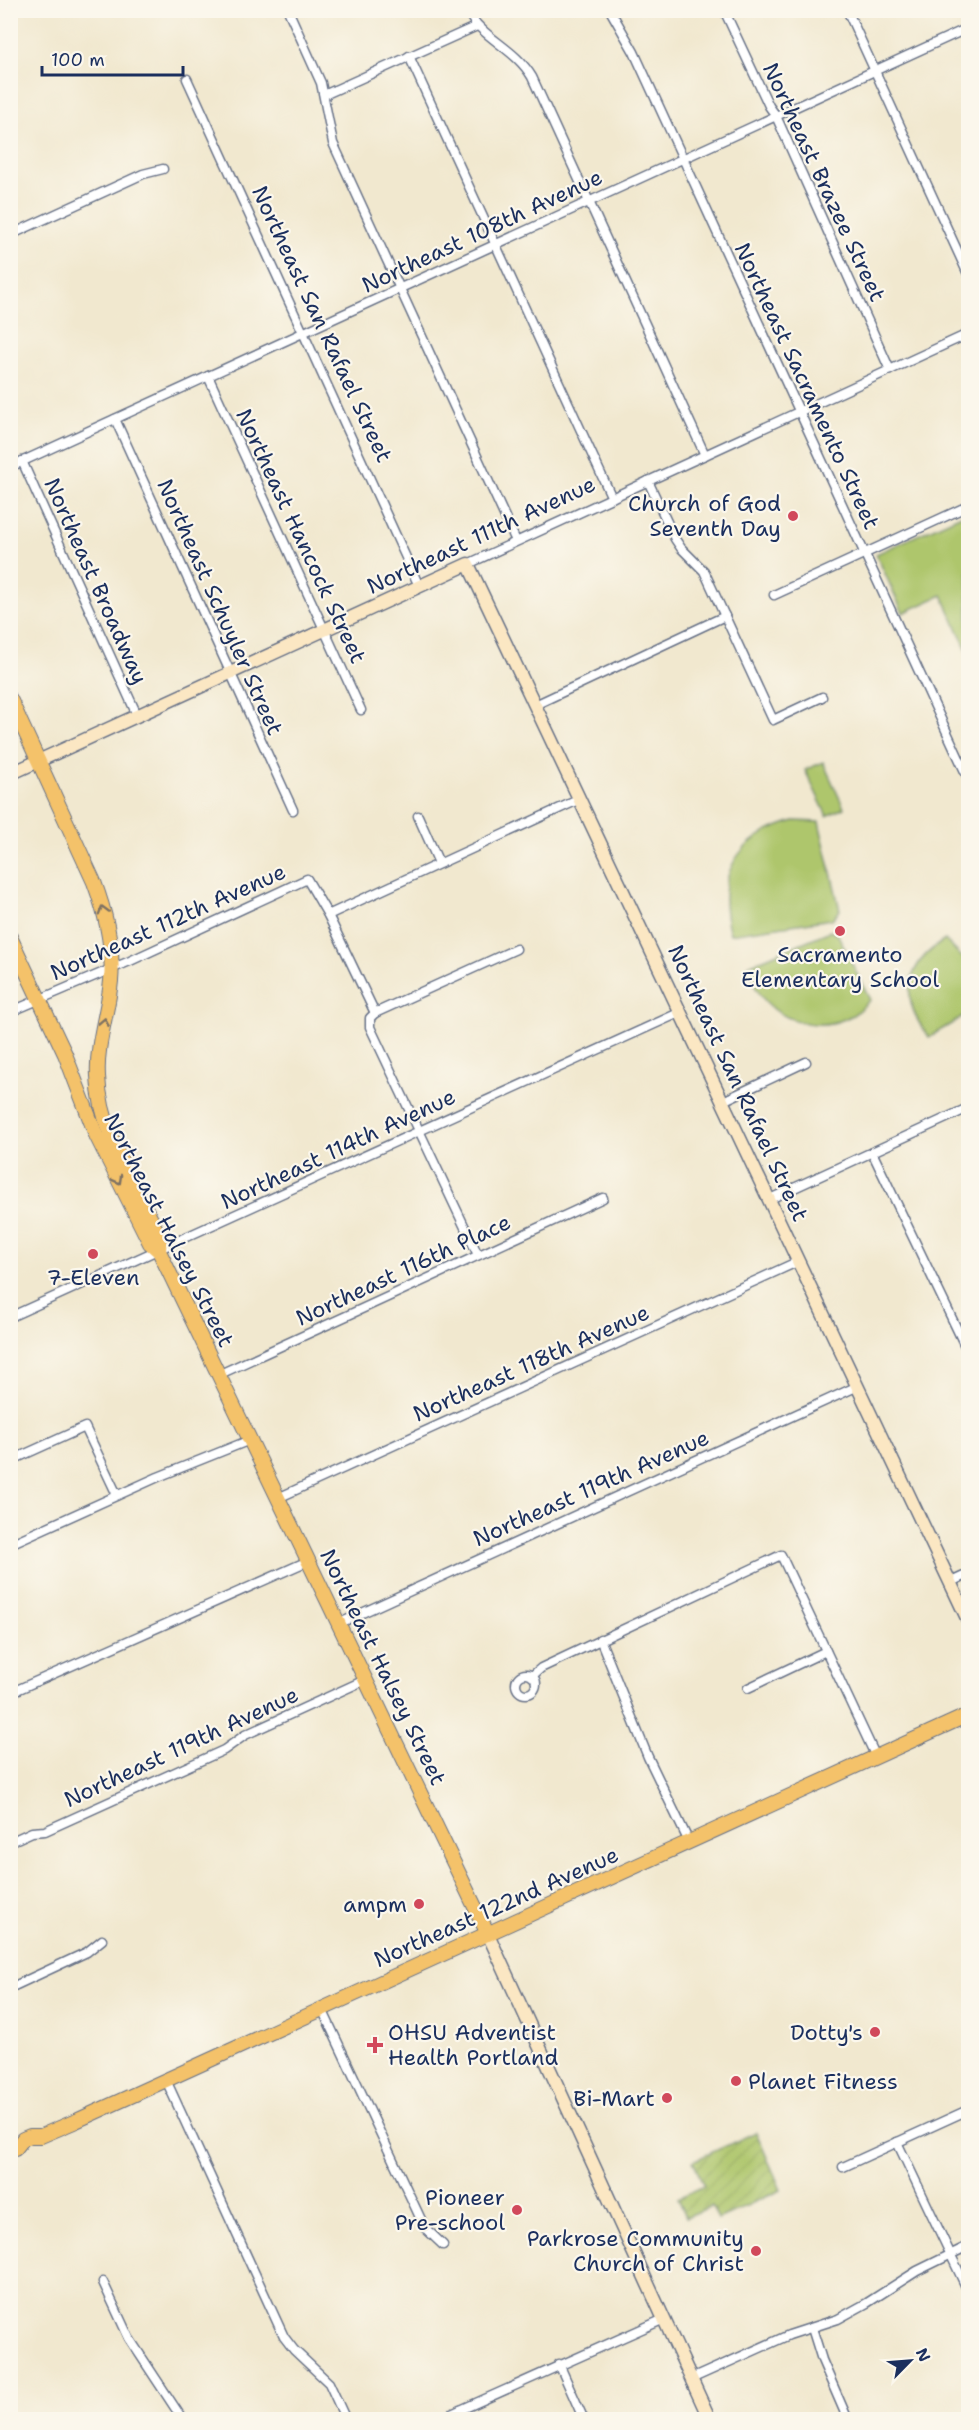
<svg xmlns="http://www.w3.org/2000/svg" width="979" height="2430" viewBox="0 0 979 2430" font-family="'Shantell Sans',sans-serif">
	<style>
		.park { fill: #aec66c; stroke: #647a65; stroke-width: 1.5 }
		.garden { fill: url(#garden-furrows); stroke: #647a65; stroke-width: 1.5 }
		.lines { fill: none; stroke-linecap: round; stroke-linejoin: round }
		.street-casing { stroke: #667086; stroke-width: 11 }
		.secondary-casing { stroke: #667086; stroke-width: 15 }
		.primary-casing { stroke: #667086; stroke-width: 16 }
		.street { stroke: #fff; stroke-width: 8 }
		.secondary { stroke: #fbe7c3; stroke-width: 12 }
		.primary { stroke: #f4c26a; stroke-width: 14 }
		.oneway { stroke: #7d7163 }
		.poi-dot { fill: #d1495b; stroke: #fbf7ec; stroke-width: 2 }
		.labels { text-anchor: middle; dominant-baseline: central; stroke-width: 4.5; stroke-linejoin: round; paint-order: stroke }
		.street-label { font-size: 22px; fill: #1b2f5e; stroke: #fbf7ec }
		.poi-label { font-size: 22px; fill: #1b2f5e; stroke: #fbf7ec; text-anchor: end }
	</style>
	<defs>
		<pattern id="garden-furrows" width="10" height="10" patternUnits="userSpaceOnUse" patternTransform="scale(1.5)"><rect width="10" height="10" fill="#aec66c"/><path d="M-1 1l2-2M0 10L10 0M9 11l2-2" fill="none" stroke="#95aa60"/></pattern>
	</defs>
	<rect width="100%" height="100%" fill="#fbf7ec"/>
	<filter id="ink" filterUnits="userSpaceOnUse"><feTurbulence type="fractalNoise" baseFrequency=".0167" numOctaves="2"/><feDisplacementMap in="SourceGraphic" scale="12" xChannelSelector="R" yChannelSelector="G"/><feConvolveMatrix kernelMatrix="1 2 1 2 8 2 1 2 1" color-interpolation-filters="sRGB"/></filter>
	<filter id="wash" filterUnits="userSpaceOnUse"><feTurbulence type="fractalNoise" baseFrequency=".008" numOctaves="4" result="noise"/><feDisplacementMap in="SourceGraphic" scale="24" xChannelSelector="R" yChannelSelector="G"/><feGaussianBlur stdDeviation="1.35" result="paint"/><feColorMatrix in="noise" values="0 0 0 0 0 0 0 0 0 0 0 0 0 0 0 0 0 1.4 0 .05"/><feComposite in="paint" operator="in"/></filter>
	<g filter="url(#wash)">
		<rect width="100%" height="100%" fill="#f1e8cf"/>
		<!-- park -->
		<g class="park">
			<path d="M 968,512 L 968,652 L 942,595 L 903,613 L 876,554 Z"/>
			<path d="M 823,762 L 844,808 L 827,816 L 805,770 Z"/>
			<path d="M 794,821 L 819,822 L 840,910 L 832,919 L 730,934 C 714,875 735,838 794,821 Z"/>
			<path d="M 830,931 L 838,935 L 870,1000 C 865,1004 859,1011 853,1015 C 819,1034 775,1022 756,988 C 753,981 752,972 749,965 Z"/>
			<path d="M 945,940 L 968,963 L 968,1014 L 929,1037 C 899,1000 904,965 945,940 Z"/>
		</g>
		<!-- garden -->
		<path class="garden" d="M 756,2132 L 781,2190 L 718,2219 L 712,2206 L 686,2217 L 678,2198 L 704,2186 L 693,2161 Z"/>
	</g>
	<g filter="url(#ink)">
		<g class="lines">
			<defs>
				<g id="street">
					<path d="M 288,10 L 321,83 L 333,143 L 516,541"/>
					<path d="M 466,10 C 483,39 515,48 532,77 L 705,455"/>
					<path d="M 610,10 L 634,52 L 968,778"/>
					<path d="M 724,10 L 769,106 L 776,116 L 890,370"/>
					<path d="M 847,10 L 968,274"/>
					<path d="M 409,56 L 612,498"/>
					<path d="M 187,79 L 419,586"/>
					<path d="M 324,95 L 477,26"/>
					<path d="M 10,235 L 143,174 L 163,169"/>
					<path d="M 208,376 L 361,710"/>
					<path d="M 115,419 L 293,810"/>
					<path d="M 22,461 L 137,715"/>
					<path d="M 10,467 L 968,28"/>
					<path d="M 648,481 L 675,539 L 681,548 L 704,571 L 773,720 L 822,697"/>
					<path d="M 468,564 L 968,334"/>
					<path d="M 774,595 L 968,506"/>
					<path d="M 535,705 L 725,616"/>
					<path d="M 418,816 L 439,863"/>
					<path d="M 328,915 L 580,799"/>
					<path d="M 10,1012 L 130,961 L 307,879 L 328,915 L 375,1013"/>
					<path d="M 375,1013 L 370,1018 L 370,1027 L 478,1255"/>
					<path d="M 375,1013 L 516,949"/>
					<path d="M 723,1101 L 806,1062"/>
					<path d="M 872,1152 L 968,1352"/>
					<path d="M 770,1199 L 968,1108"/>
					<path d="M 10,1317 L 681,1012"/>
					<path d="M 218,1375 L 603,1198"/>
					<path d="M 10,1461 L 85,1427 L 117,1495"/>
					<path d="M 278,1498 L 799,1261"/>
					<path d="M 10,1544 L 158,1477 L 250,1440"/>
					<path d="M 951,1582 L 968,1574"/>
					<path d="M 338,1624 L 858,1386"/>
					<path d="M 600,1639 L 648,1757 L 689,1842"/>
					<circle cx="526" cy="1684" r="10"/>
					<path d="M 532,1676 L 541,1668 L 781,1555 L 876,1757"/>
					<path d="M 748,1688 L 826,1651"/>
					<path d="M 10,1693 L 308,1561"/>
					<path d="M 10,1842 L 32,1832 L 45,1831 L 224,1750 L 245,1735 L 365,1680"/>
					<path d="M 10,1988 L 87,1952 L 102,1940"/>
					<path d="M 322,2009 L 425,2228 L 443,2245"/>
					<path d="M 166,2080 L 284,2337 L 294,2350 L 329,2383 L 346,2420"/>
					<path d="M 897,2142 L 968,2291"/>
					<path d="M 843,2167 L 968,2110"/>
					<path d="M 103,2282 L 129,2338 L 183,2420"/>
					<path d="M 812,2328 L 822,2360 L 848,2420"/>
					<path d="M 559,2364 L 584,2420"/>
					<path d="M 691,2379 L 789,2335 L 838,2319 L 867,2303 L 917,2271 L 968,2246"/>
					<path d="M 460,2410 L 465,2420"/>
					<path d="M 438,2420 L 664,2319"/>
				</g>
				<g id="secondary">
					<path d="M 10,774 L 468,564 L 968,1620"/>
					<path d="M 488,1934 L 710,2420"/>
				</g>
				<g id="primary">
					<path d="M 10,699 L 94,882 C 106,914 114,947 111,981 C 108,1013 96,1044 98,1076 C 100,1134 136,1186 160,1238 L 159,1251"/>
					<path d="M 10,937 L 65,1054 L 96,1135 L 150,1243 L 159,1251 L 488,1934"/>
					<path d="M 15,2149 L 23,2139 L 30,2136 L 41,2136 L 76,2121 L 968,1715"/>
				</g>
			</defs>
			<!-- street casing -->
			<use href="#street" class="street-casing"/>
			<!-- secondary casing -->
			<use href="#secondary" class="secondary-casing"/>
			<!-- primary casing -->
			<use href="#primary" class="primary-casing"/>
			<!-- street -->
			<use href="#street" class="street"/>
			<!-- secondary -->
			<use href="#secondary" class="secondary"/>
			<!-- primary -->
			<use href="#primary" class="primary"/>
		</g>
		<!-- one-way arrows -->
		<defs><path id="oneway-chevron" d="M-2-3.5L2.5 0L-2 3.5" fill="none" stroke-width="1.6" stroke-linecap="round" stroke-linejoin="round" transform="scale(1.5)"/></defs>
		<g class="oneway">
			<use href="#oneway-chevron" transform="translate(103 910) rotate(-106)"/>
			<use href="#oneway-chevron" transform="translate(104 1022) rotate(-79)"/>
			<use href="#oneway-chevron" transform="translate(118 1180) rotate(61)"/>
		</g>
	</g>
	<!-- markers -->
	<g class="poi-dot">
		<circle cx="793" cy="516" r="6"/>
		<circle cx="840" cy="931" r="6"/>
		<circle cx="93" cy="1254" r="6"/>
		<circle cx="419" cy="1904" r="6"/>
		<circle cx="875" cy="2032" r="6"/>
		<path d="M372 2036h6v6h6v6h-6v6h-6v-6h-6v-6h6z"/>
		<circle cx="736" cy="2081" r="6"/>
		<circle cx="667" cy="2098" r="6"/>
		<circle cx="517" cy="2210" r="6"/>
		<circle cx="756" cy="2251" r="6"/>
	</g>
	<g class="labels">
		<!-- street labels -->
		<g class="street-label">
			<text transform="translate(824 182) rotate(65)">Northeast Brazee Street</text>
			<text transform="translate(482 231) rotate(-25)">Northeast 108th Avenue</text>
			<text transform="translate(322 324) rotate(65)">Northeast San Rafael Street</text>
			<text transform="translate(807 386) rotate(65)">Northeast Sacramento Street</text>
			<text transform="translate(481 535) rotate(-25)">Northeast 111th Avenue</text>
			<text transform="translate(301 536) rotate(65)">Northeast Hancock Street</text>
			<text transform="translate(96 581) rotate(66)">Northeast Broadway</text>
			<text transform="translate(220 607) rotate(66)">Northeast Schuyler Street</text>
			<text transform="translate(168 922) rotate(-24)">Northeast 112th Avenue</text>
			<text transform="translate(738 1083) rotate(65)">Northeast San Rafael Street</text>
			<text transform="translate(338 1149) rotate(-25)">Northeast 114th Avenue</text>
			<text transform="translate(169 1230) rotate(63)">Northeast Halsey Street</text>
			<text transform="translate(403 1270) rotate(-25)">Northeast 116th Place</text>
			<text transform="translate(531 1363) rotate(-24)">Northeast 118th Avenue</text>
			<text transform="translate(591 1488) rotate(-24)">Northeast 119th Avenue</text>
			<text transform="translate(383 1667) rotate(64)">Northeast Halsey Street</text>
			<text transform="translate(181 1747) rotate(-25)">Northeast 119th Avenue</text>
			<text transform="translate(496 1907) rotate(-24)">Northeast 122nd Avenue</text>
		</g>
		<!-- poi labels -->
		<g class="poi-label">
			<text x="781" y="503">Church of God<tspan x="781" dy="25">Seventh Day</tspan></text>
			<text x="840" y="954" text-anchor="middle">Sacramento<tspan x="840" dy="25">Elementary School</tspan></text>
			<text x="93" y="1277" text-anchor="middle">7-Eleven</text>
			<text x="407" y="1904">ampm</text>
			<text x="388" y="2032" text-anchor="start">OHSU Adventist<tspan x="388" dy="25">Health Portland</tspan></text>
			<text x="863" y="2032">Dotty's</text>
			<text x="748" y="2081" text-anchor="start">Planet Fitness</text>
			<text x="655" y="2098">Bi-Mart</text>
			<text x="505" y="2197">Pioneer<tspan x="505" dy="25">Pre-school</tspan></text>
			<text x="744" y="2238">Parkrose Community<tspan x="744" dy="25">Church of Christ</tspan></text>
		</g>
	</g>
	<!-- margin -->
	<rect width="979" height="2430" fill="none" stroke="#fbf7ec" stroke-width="36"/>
	<!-- north arrow -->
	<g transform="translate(910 2361) rotate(65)" stroke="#fbf7ec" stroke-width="4.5" paint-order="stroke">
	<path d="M0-4.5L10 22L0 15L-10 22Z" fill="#1b2f5e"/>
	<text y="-9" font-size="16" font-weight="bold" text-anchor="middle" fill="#1b2f5e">N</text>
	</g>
	<!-- scale -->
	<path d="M42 66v9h141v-9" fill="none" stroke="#1b2f5e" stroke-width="3"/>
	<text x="51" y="66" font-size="18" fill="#1b2f5e" stroke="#fbf7ec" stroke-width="4.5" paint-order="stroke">100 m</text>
</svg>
